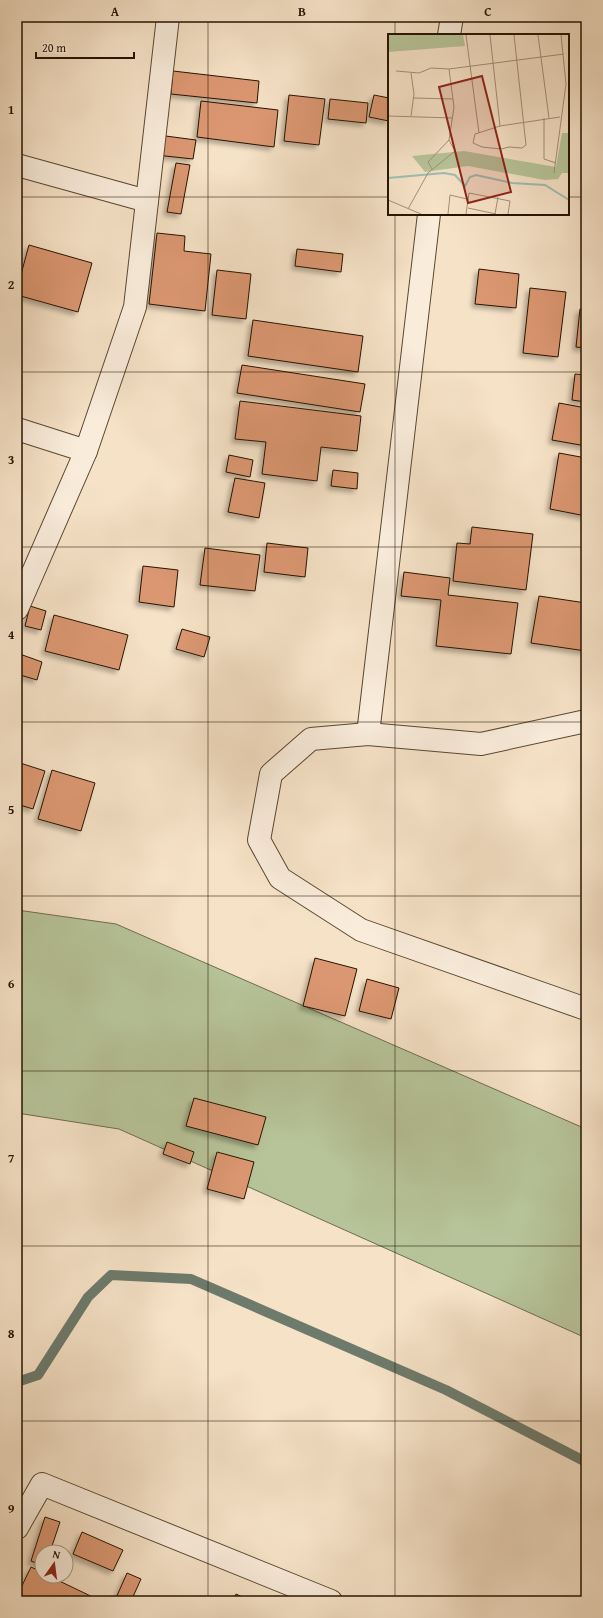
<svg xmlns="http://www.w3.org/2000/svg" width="603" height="1618" viewBox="0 0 603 1618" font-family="'Gentium Book Plus',serif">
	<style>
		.green { fill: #b7c499; stroke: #6e6c4c }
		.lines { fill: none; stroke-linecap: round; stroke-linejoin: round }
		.stream { stroke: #6d7a6c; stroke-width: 10 }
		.building { fill: #db9772; stroke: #261400; filter: url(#shadow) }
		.minor-casing { stroke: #5a4832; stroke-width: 24 }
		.minor { stroke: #f9ecdb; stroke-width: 22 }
		.grid { fill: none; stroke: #261400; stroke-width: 1; stroke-opacity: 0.55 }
		.inset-river { fill: none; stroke: #9dbeb4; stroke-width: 2 }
		.inset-road { fill: none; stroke: #a39077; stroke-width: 1 }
		.view { fill: #8f2418; fill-opacity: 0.15; stroke: #8f2418; stroke-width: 2 }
		.inset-edge { fill: none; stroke: #261400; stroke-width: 2 }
		.neatline { fill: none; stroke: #261400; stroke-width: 1.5 }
		.grid-label { font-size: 13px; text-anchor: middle; font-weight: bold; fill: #261400 }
	</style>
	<defs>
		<filter id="shadow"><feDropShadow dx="-3.5" dy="3.5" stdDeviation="2" flood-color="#0004"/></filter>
	</defs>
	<rect width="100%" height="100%" fill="#f6e2c7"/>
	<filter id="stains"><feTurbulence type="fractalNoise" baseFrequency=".005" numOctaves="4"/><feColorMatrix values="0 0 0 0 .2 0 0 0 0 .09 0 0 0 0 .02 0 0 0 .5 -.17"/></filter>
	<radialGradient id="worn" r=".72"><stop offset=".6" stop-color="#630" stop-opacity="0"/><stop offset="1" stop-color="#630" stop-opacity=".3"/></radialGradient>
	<!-- green -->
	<path class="green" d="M 17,910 L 116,924 L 586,1129 L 586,1338 L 119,1129 L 17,1113 Z"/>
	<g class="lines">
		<!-- stream -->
		<path class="stream" d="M 17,1382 L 38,1375 L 88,1297 L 111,1275 L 191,1279 L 446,1390 L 586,1462"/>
	</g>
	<!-- building -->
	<g class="building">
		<path d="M 173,71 L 259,81 L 257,103 L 171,94 Z"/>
		<path d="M 289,95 L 325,99 L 319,145 L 284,141 Z"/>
		<path d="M 374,95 L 389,98 L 389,121 L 369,117 Z"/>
		<path d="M 330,99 L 368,103 L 366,123 L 328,119 Z"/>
		<path d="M 201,101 L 278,110 L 274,147 L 197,137 Z"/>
		<path d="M 158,135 L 196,140 L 193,159 L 156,155 Z"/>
		<path d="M 176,163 L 190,165 L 181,214 L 167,212 Z"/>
		<path d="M 157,233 L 185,236 L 184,251 L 211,254 L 205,311 L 149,304 Z"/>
		<path d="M 29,245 L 92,263 L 78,312 L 17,295 L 17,289 Z"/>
		<path d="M 297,249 L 343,254 L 341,272 L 295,266 Z"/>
		<path d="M 479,269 L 519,274 L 516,308 L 475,304 Z"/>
		<path d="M 217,270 L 251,274 L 246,319 L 212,315 Z"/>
		<path d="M 530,288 L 566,292 L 558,357 L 523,353 Z"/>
		<path d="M 580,309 L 586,310 L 586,348 L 576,347 Z"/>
		<path d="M 253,320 L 363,336 L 358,372 L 248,356 Z"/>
		<path d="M 242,365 L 365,384 L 360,412 L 237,393 Z"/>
		<path d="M 575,374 L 586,375 L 586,402 L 572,400 Z"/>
		<path d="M 240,401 L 361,416 L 357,451 L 321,447 L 317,481 L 262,474 L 266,442 L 235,439 Z"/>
		<path d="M 559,403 L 586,408 L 586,446 L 552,440 Z"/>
		<path d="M 559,453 L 586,458 L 586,516 L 550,509 Z"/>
		<path d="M 229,455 L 253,460 L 250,477 L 226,472 Z"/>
		<path d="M 333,470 L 358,473 L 357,489 L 331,486 Z"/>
		<path d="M 235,478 L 265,483 L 259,518 L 228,512 Z"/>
		<path d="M 472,527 L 533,534 L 526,590 L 453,581 L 457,543 L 470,544 Z"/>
		<path d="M 267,543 L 308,548 L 305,577 L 264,572 Z"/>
		<path d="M 205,548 L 260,555 L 255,591 L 200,585 Z"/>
		<path d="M 143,566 L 178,570 L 174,607 L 139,602 Z"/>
		<path d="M 404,572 L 450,578 L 448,595 L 518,603 L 511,654 L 436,646 L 441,600 L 401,596 Z"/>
		<path d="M 539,596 L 586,603 L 586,651 L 531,643 Z"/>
		<path d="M 30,606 L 46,611 L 41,630 L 25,626 Z"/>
		<path d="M 54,615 L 128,635 L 119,670 L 45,651 Z"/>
		<path d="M 182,629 L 210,637 L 204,657 L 176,649 Z"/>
		<path d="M 17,653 L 42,662 L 37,680 L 17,674 Z"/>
		<path d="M 17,762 L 45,771 L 33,809 L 17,804 Z"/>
		<path d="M 52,770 L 95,783 L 81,831 L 38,819 Z"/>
		<path d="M 315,958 L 357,969 L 345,1016 L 303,1006 Z"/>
		<path d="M 367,979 L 399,988 L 391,1019 L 359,1011 Z"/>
		<path d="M 194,1098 L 266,1117 L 258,1145 L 186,1126 Z"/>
		<path d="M 167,1142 L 194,1152 L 190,1164 L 163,1154 Z"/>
		<path d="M 217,1152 L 254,1162 L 244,1199 L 207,1189 Z"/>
		<path d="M 45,1517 L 60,1522 L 50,1552 L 42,1552 L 42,1565 L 31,1561 Z"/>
		<path d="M 82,1532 L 123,1550 L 113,1571 L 73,1554 Z"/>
		<path d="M 31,1567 L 42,1572 L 42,1576 L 49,1576 L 101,1601 L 32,1601 L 18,1594 Z"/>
		<path d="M 127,1573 L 141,1579 L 131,1601 L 124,1601 L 116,1598 Z"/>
		<path d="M 236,1594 L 251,1601 L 233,1601 Z"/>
	</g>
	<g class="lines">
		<defs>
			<g id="minor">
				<path d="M 449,35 L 452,17"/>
				<path d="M 17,165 L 147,201"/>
				<path d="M 17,429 L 86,451"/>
				<path d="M 17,609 L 86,451 L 135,307 L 168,17"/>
				<path d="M 586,721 L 481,744 L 368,734 L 311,739 L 271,774 L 259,840 L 280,878 L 361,930 L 586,1009"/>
				<path d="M 368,734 L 429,214"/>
				<path d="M 17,1528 L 42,1484 L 331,1601"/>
			</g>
		</defs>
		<!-- minor casing -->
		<use href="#minor" class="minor-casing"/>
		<!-- minor -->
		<use href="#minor" class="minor"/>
	</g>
	<!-- grid -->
	<path class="grid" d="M 208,17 L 208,1601M 395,17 L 395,35M 17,197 L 389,197M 568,197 L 586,197M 395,214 L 395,1601M 17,372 L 586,372M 17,547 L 586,547M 17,722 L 586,722M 17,896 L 586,896M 17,1071 L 586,1071M 17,1246 L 586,1246M 17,1421 L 586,1421"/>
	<!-- overview -->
	<g transform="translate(388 34)">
		<rect width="181" height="181" fill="#f6e2c7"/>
		<path d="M 0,1 L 75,1 L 77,12 L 0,18 ZM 174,99 L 181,99 L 181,139 L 174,139 L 170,145 L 157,146 L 80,132 L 37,138 L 24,122 L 76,117 L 168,133 Z" fill="#b7c499"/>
		<path class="inset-river" d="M 0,144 L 56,139 L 67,141 L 77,152 L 82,143 L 88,141 L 124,149 L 157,151 L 181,166"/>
		<path class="inset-road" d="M 78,1 L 91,99M 102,1 L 112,92 L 87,100 L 85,109 L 94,113 L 113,115 L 121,113 L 134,114 L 138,111 L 126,1M 150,1 L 161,84M 8,37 L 31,39 L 43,34 L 61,35 L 176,20M 25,64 L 65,65M 0,82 L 65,84M 23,82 L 26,60 L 23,39M 156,84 L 156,125 L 168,129M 112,92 L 172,83M 44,135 L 40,128 L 61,106M 166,139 L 178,50 L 173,1M 0,166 L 33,180M 80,174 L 108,180M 20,175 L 40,139 L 67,117 L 61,106 L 66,73 L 61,35M 60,180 L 62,161 L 79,165M 78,180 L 81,159 L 122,167 L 120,180M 107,180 L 110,163"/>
		<path class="view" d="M 94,42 L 123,158 L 80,169 L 51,53 Z"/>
		<rect width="181" height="181" class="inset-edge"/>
	</g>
	<!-- margin -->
	<rect width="603" height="1618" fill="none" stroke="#f6e2c7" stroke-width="44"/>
	<!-- north arrow -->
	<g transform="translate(54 1564) rotate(14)"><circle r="19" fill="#f9ecdb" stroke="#a59683"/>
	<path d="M0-3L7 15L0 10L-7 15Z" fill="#8f2418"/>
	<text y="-6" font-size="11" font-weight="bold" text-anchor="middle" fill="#261400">N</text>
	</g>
	<!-- scale -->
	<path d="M36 52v6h98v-6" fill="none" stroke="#261400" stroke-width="2"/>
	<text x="42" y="52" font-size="12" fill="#261400" stroke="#f9ecdb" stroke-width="3" paint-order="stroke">20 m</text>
	<rect x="22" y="22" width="559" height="1574" class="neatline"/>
	<g class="grid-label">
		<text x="115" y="16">A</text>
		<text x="302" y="16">B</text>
		<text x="488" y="16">C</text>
		<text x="11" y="114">1</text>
		<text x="11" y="289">2</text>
		<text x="11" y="464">3</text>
		<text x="11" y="639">4</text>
		<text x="11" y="814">5</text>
		<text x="11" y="988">6</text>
		<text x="11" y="1163">7</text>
		<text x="11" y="1338">8</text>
		<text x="11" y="1513">9</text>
	</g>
	<rect width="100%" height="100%" filter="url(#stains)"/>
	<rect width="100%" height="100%" fill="url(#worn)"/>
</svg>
